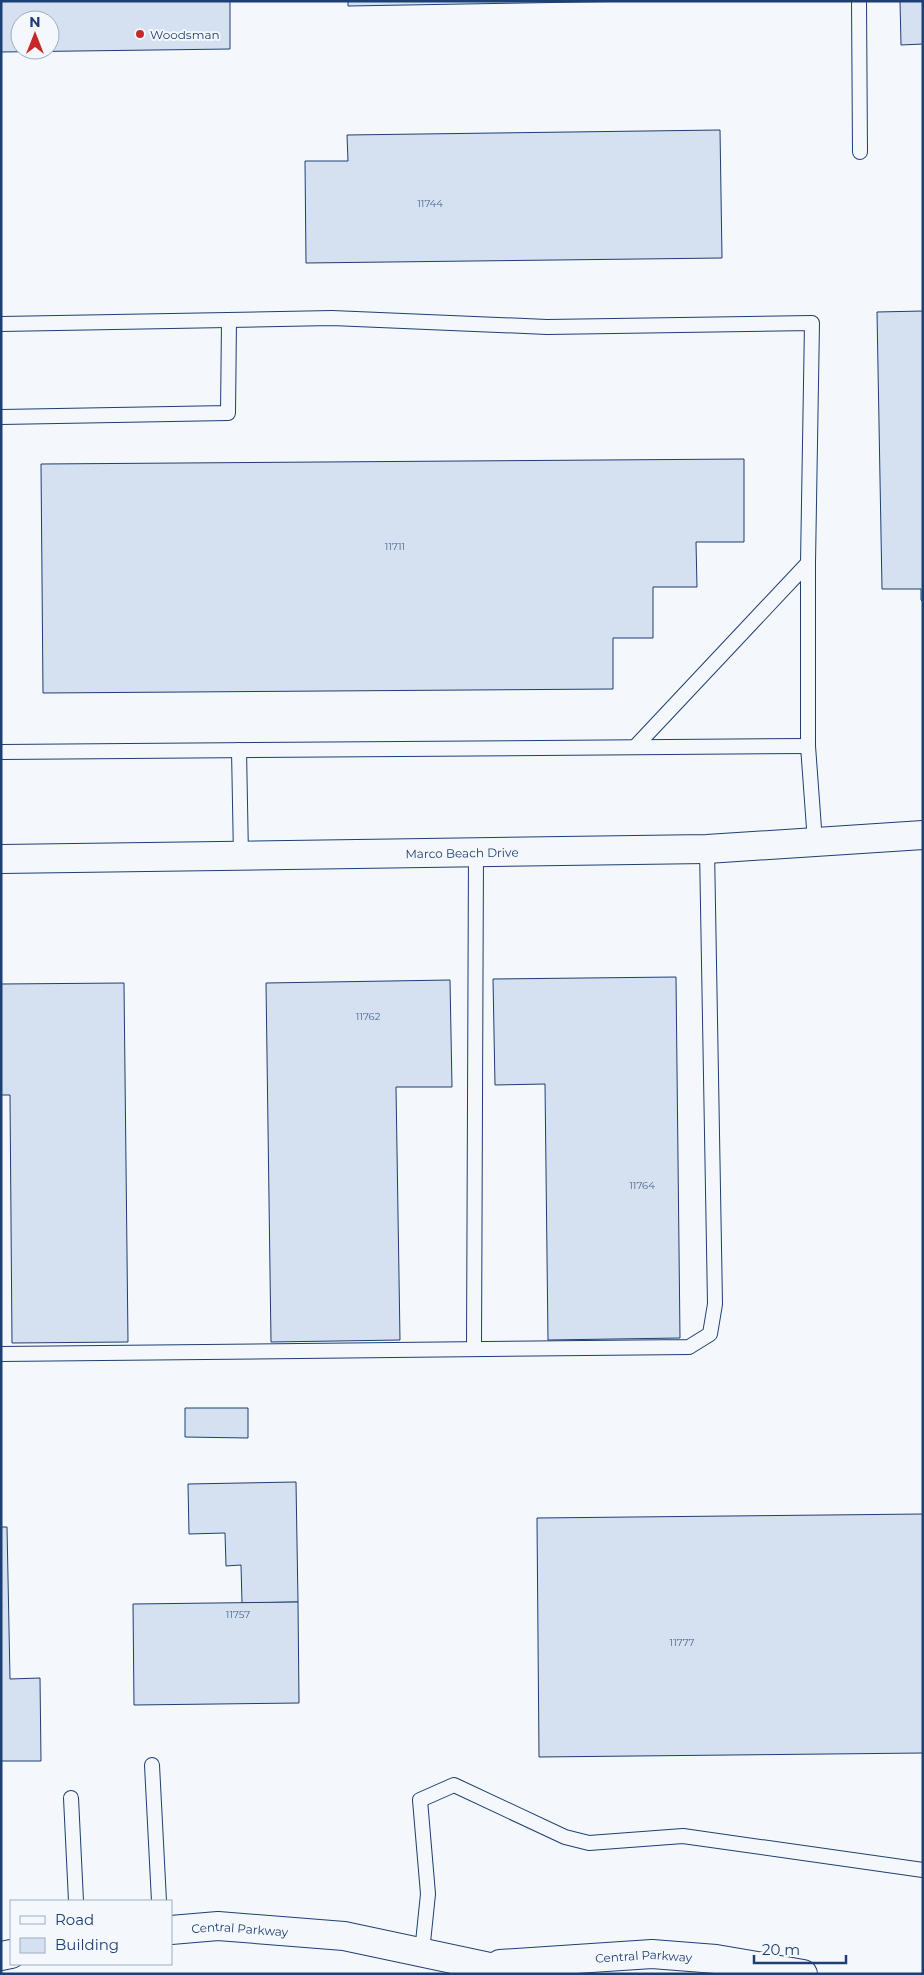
<svg xmlns="http://www.w3.org/2000/svg" width="924" height="1975" viewBox="0 0 924 1975" font-family="Montserrat,sans-serif">
	<style>
		.building { fill: #d5e0f0; stroke: #1d3f73; fill-rule: evenodd }
		.lines { fill: none; stroke-linecap: round; stroke-linejoin: round }
		.lane-casing { stroke: #1d3f73; stroke-width: 16 }
		.street-casing { stroke: #1d3f73; stroke-width: 30 }
		.secondary-casing { stroke: #1d3f73; stroke-width: 30 }
		.lane { stroke: #f4f7fb; stroke-width: 14 }
		.street { stroke: #f4f7fb; stroke-width: 28 }
		.secondary { stroke: #f4f7fb; stroke-width: 28 }
		.poi-dot { fill: #c62828; stroke: #f4f7fb; stroke-width: 2 }
		.labels { text-anchor: middle; dominant-baseline: central; stroke-width: 4; stroke-linejoin: round; paint-order: stroke }
		.number-label { font-size: 10px; fill: #4b6792 }
		.poi-label { font-size: 12px; fill: #1d3f73; stroke: #f4f7fb; text-anchor: start }
		.street-label { font-size: 12px; fill: #1d3f73; stroke: #f4f7fb }
	</style>
	<rect width="100%" height="100%" fill="#f4f7fb"/>
	<!-- building -->
	<g class="building">
		<path d="M 1,1 L 230,1 L 230,49 L 1,52 ZM 20,20 L 50,20 L 50,50 L 20,50 Z"/>
		<path d="M 348,1 L 639,1 L 348,6 Z"/>
		<path d="M 900,1 L 923,1 L 923,44 L 901,45 Z"/>
		<path d="M 720,130 L 722,258 L 306,263 L 305,161 L 348,161 L 347,135 Z"/>
		<path d="M 923,311 L 923,602 L 921,600 L 921,589 L 882,589 L 877,312 Z"/>
		<path d="M 744,459 L 744,542 L 696,542 L 697,587 L 653,587 L 653,638 L 613,638 L 613,689 L 43,693 L 41,464 Z"/>
		<path d="M 676,977 L 680,1338 L 548,1340 L 545,1084 L 495,1085 L 493,979 Z"/>
		<path d="M 450,980 L 452,1087 L 396,1087 L 400,1340 L 271,1342 L 266,983 Z"/>
		<path d="M 124,983 L 128,1342 L 12,1343 L 10,1095 L 1,1095 L 1,984 Z"/>
		<path d="M 185,1408 L 248,1408 L 248,1438 L 185,1437 Z"/>
		<path d="M 296,1482 L 298,1602 L 242,1603 L 241,1565 L 226,1566 L 225,1533 L 189,1534 L 188,1484 Z"/>
		<path d="M 923,1514 L 923,1753 L 539,1757 L 537,1518 Z"/>
		<path d="M 1,1527 L 7,1527 L 10,1679 L 40,1678 L 41,1761 L 1,1761 Z"/>
		<path d="M 298,1602 L 299,1703 L 134,1705 L 133,1604 Z"/>
	</g>
	<g class="lines">
		<defs>
			<g id="lane">
				<path d="M 859,1 L 860,152"/>
				<path d="M 1,324 L 332,318 L 547,327 L 812,323 L 808,563 L 635,747"/>
				<path d="M 1,417 L 228,413 L 229,321"/>
				<path d="M 808,563 L 808,746 L 815,842"/>
				<path d="M 239,750 L 241,856"/>
				<path d="M 1,752 L 808,746"/>
				<path d="M 474,1349 L 476,853"/>
				<path d="M 1,1354 L 689,1347 L 710,1334 L 715,1304 L 707,849"/>
				<path d="M 152,1765 L 159,1901"/>
				<path d="M 71,1798 L 76,1901"/>
				<path d="M 422,1952 L 428,1894 L 420,1800 L 454,1785 L 565,1837 L 589,1843 L 683,1836 L 923,1870"/>
			</g>
			<g id="street">
				<path id="s1" d="M 1,859 L 707,849 L 923,835"/>
			</g>
			<g id="secondary">
				<path id="s2" d="M 171,1930 L 218,1926 L 344,1936 L 523,1974"/>
				<path d="M 1,1956 L 11,1954"/>
				<path id="s3" d="M 500,1964 L 652,1954 L 716,1959 L 803,1974"/>
			</g>
		</defs>
		<!-- lane casing -->
		<use href="#lane" class="lane-casing"/>
		<!-- street casing -->
		<use href="#street" class="street-casing"/>
		<!-- secondary casing -->
		<use href="#secondary" class="secondary-casing"/>
		<!-- lane -->
		<use href="#lane" class="lane"/>
		<!-- street -->
		<use href="#street" class="street"/>
		<!-- secondary -->
		<use href="#secondary" class="secondary"/>
	</g>
	<!-- markers -->
	<circle class="poi-dot" cx="140" cy="34" r="5"/>
	<g class="labels">
		<!-- number labels -->
		<g class="number-label">
			<text x="430" y="203">11744</text>
			<text x="395" y="546">11711</text>
			<text x="368" y="1016">11762</text>
			<text x="642" y="1185">11764</text>
			<text x="238" y="1614">11757</text>
			<text x="682" y="1642">11777</text>
		</g>
		<!-- poi labels -->
		<g class="poi-label">
			<text x="150" y="34">Woodsman</text>
		</g>
		<!-- street labels -->
		<g class="street-label">
			<text stroke="none"><textPath href="#s1" startOffset="461">Marco Beach Drive</textPath></text>
			<text stroke="none"><textPath href="#s2" startOffset="69">Central Parkway</textPath></text>
			<text stroke="none"><textPath href="#s3" startOffset="144">Central Parkway</textPath></text>
		</g>
	</g>
	<!-- border -->
	<rect width="924" height="1975" fill="none" stroke="#1d3f73" stroke-width="5"/>
	<!-- legend -->
	<rect x="10" y="1900" width="162" height="65" fill="#f4f7fb" stroke="#9eadc5"/>
	<rect x="20" y="1916" width="25" height="8" fill="#f4f7fb" stroke="#9eadc5"/>
	<text x="55" y="1925" font-size="15" fill="#1d3f73">Road</text>
	<rect x="20" y="1938" width="25" height="15" fill="#d5e0f0" stroke="#9eadc5"/>
	<text x="55" y="1950" font-size="15" fill="#1d3f73">Building</text>
	<!-- north arrow -->
	<g transform="translate(35 35)"><circle r="24" fill="#f4f7fb" stroke="#9eadc5"/>
	<path d="M0-4L9 19L0 12L-9 19Z" fill="#c62828"/>
	<text y="-8" font-size="14" font-weight="bold" text-anchor="middle" fill="#1d3f73">N</text>
	</g>
	<!-- scale -->
	<path d="M754 1955v8h92v-8" fill="none" stroke="#1d3f73" stroke-width="2.5"/>
	<text x="762" y="1955" font-size="15" fill="#1d3f73" stroke="#f4f7fb" stroke-width="4" paint-order="stroke">20 m</text>
</svg>
